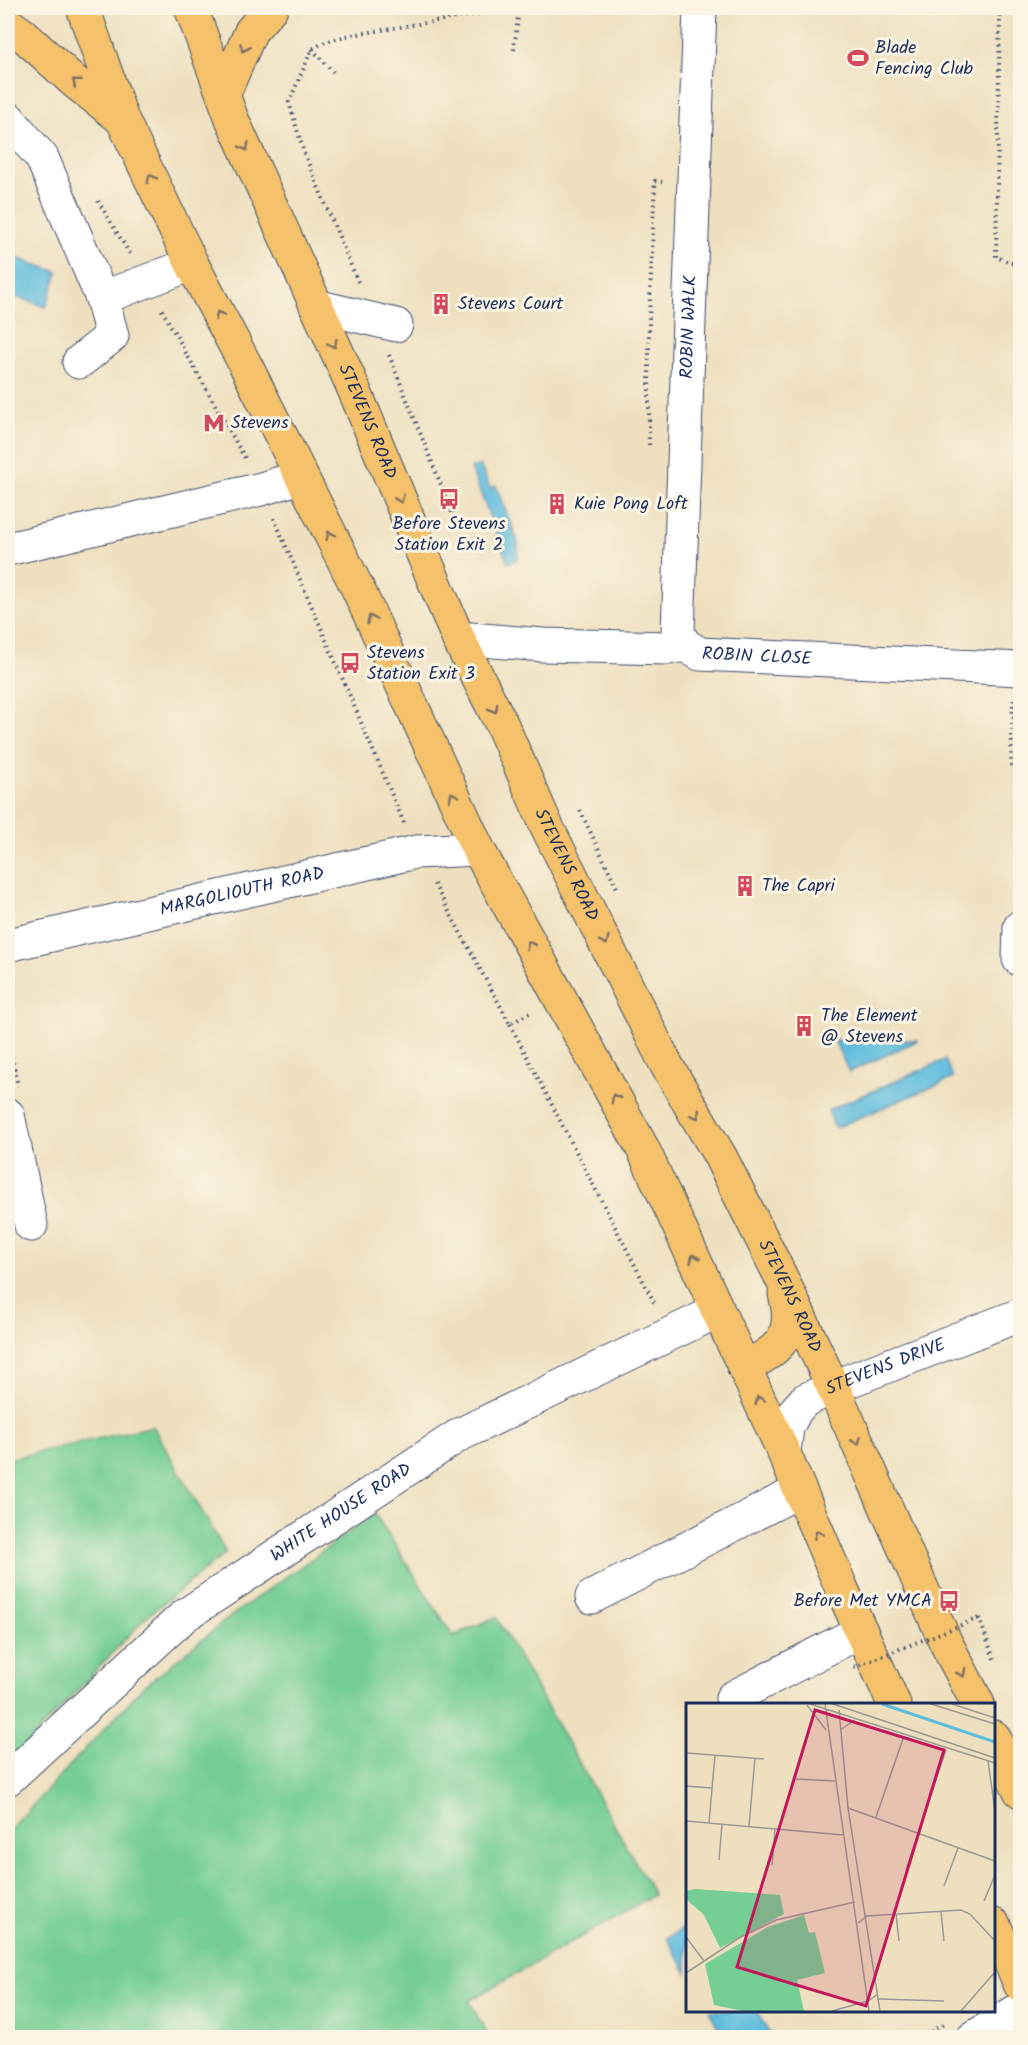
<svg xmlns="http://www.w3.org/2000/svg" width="1028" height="2045" viewBox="0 0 1028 2045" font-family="Kalam,sans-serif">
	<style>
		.green { fill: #75ce94; stroke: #487e79; stroke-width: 1.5 }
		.water { fill: #60bdde; stroke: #3e769e; stroke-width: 1.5 }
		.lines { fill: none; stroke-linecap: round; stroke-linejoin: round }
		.minor-casing { stroke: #3b4a6d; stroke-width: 35 }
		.major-casing { stroke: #3b4a6d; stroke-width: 35 }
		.highway-casing { stroke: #3b4a6d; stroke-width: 35 }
		.path { stroke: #3b4a6d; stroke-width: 4; stroke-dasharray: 1.5 4.5; stroke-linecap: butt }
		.minor { stroke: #fff; stroke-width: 33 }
		.major { stroke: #f5c16b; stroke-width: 33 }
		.highway { stroke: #f5c16b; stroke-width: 33 }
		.path-bridge { stroke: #3b4a6d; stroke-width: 4; stroke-dasharray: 1.5 4.5; stroke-linecap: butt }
		.oneway { stroke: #7d7164 }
		.labels { text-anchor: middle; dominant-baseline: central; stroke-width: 6; stroke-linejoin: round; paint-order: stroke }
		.poi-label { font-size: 18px; fill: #1b2f5e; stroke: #fcf5e5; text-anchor: start }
		.street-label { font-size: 18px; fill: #1b2f5e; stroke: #fcf5e5 }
		.inset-river { fill: none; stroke: #60bdde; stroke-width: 3 }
		.inset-road { fill: none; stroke: #9a9998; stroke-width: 1.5 }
		.view { fill: #c2185b; fill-opacity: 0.15; stroke: #c2185b; stroke-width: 3 }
		.inset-edge { fill: none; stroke: #1b2f5e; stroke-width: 3 }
	</style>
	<rect width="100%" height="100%" fill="#fcf5e5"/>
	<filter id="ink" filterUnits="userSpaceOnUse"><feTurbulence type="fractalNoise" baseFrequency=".0167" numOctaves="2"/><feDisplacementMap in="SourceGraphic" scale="12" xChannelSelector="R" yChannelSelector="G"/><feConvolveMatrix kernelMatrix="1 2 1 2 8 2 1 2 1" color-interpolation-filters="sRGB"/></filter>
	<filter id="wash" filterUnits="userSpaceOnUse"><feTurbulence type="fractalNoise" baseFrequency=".008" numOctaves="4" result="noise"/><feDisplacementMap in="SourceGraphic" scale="24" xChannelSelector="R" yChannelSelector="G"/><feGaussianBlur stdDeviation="1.35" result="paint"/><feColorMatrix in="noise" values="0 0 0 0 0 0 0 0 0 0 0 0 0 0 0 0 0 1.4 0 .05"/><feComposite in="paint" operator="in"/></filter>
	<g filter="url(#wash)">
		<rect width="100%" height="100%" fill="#eee0bf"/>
		<!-- green -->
		<g class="green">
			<path d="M 153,1426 L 226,1553 L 146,1617 L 8,1764 L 8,1459 Z"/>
			<path d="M 375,1514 L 453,1636 L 496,1617 L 654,1895 L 469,2001 L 489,2037 L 8,2037 L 8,1832 L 143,1687 L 235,1613 Z"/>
		</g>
		<!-- water -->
		<g class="water">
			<path d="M 8,255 L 58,272 L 46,307 L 8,294 Z"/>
			<path d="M 480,465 L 490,488 L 496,486 L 518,542 L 518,559 L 508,563 L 471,469 Z"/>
			<path d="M 834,1040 L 919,1040 L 849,1072 Z"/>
			<path d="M 945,1060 L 953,1078 L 835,1128 L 828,1110 Z"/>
			<path d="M 687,1926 L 687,1973 L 667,1938 Z"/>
			<path d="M 709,2011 L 756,2011 L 771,2036 L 724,2037 Z"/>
		</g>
	</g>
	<g filter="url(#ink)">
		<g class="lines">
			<defs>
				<g id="minor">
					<path d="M 8,118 L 42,158 L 102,298 L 112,336 L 79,362"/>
					<path d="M 102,298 L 192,264"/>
					<path d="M 316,306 L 396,325"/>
					<path d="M 8,549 L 261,489 L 300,477"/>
					<path id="s1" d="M 458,638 L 543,645 L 668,648 L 685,645 L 700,654 L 1020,669"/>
					<path id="s2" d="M 685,645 L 678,633 L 700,8"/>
					<path id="s3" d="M 8,945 L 416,852 L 478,849"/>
					<path d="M 1019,959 L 1020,927"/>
					<path d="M 8,1115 L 31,1225"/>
					<path id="s4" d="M 784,1453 L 787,1427 L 796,1410 L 805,1400 L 851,1380 L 1020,1315"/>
					<path d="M 592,1597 L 799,1491"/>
					<path d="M 732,1698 L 861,1631"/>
					<path id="s5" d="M 8,1779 L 184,1616 L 459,1435 L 718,1311"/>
					<path d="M 973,2038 L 1020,2009"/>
				</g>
				<g id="major">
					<path d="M 83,8 L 122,119 L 192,264 L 246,366 L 357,587 L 478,849 L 643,1149 L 784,1453 L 841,1587 L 894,1704"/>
					<path id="s6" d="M 191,8 L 232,119 L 353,387 L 458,638 L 502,725 L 547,827 L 666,1064 L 720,1156 L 780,1275 L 833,1387 L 946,1643 L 978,1704"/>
					<path d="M 744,1367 C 780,1351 796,1335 785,1294"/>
					<path d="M 994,1737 L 1020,1791"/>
					<path d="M 994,1925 L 1020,1984"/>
				</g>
				<g id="highway">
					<path d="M 8,24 L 22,34 L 76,83 L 122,119"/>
					<path d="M 224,93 L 251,31 L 271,8"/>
				</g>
			</defs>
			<!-- minor casing -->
			<use href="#minor" class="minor-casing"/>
			<!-- major casing -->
			<use href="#major" class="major-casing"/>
			<!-- highway casing -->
			<use href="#highway" class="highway-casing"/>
			<!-- path -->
			<g class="path">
				<path d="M 1000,9 L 996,257 L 1020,266"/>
				<path d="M 312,49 L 333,72"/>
				<path d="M 514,50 L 519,8"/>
				<path d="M 8,78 L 16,86"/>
				<path d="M 98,201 L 130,254"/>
				<path d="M 358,282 L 304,153 L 289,102 L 312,49 L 325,42 L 346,36 L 515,8"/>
				<path d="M 162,310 L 246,460"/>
				<path d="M 389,355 L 455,520"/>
				<path d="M 649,445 L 649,321 L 655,181 L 662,182"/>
				<path d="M 274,518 L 404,823"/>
				<path d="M 1013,699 L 1011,768 L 1020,769"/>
				<path d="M 580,810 L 617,888"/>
				<path d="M 434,884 L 510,1024 L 531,1012"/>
				<path d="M 510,1024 L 656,1306"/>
				<path d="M 8,1039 L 18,1086"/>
				<path d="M 979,1618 L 994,1659 L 991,1660"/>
				<path d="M 921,2038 L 945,2023"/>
			</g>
			<!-- minor -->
			<use href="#minor" class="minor"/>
			<!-- major -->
			<use href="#major" class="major"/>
			<!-- highway -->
			<use href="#highway" class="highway"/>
			<!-- path-bridge -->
			<path class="path-bridge" d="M 854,1667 L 979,1618"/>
		</g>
		<!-- one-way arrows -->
		<defs><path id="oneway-chevron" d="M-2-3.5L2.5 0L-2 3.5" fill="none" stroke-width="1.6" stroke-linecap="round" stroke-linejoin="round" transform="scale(1.5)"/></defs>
		<g class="oneway">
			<use href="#oneway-chevron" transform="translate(244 48) rotate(114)"/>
			<use href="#oneway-chevron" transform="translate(76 82) rotate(-140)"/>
			<use href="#oneway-chevron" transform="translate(245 147) rotate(65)"/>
			<use href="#oneway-chevron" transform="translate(151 178) rotate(-116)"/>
			<use href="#oneway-chevron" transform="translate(219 315) rotate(-118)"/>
			<use href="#oneway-chevron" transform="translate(333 344) rotate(65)"/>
			<use href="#oneway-chevron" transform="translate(400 499) rotate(67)"/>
			<use href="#oneway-chevron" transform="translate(330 535) rotate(-117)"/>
			<use href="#oneway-chevron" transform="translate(371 619) rotate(-115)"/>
			<use href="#oneway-chevron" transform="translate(494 709) rotate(63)"/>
			<use href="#oneway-chevron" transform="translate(453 796) rotate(-115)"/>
			<use href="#oneway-chevron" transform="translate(605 941) rotate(64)"/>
			<use href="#oneway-chevron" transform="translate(530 945) rotate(-118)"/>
			<use href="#oneway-chevron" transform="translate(615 1098) rotate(-119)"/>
			<use href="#oneway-chevron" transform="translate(696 1115) rotate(59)"/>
			<use href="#oneway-chevron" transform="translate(694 1258) rotate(-115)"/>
			<use href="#oneway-chevron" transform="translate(759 1400) rotate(-115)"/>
			<use href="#oneway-chevron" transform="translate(857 1441) rotate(67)"/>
			<use href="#oneway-chevron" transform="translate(818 1534) rotate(-114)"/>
			<use href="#oneway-chevron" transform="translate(962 1673) rotate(63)"/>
		</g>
	</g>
	<!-- icons -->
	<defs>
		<symbol id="stadium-bare" viewBox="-9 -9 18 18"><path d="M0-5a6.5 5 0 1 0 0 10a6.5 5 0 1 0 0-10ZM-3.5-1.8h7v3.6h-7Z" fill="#d1495b" stroke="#fcf5e5" stroke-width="2.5" paint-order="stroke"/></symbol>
		<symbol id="building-bare" viewBox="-9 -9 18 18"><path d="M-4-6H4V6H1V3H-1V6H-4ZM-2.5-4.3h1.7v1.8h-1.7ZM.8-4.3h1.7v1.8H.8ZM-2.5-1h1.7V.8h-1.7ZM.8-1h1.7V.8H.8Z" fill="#d1495b" stroke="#fcf5e5" stroke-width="2.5" paint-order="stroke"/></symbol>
		<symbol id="metro-bare" viewBox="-9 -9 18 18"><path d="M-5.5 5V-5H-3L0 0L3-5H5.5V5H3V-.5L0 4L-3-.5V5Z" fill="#d1495b" stroke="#fcf5e5" stroke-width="2.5" paint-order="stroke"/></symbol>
		<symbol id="bus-bare" viewBox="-9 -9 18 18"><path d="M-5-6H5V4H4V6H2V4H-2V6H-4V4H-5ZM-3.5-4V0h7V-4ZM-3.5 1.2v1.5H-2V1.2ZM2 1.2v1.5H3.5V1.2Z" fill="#d1495b" stroke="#fcf5e5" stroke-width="2.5" paint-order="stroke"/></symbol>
	</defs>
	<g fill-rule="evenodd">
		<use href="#stadium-bare" x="843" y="43" width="30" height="30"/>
		<use href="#building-bare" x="426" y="289" width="30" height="30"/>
		<use href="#metro-bare" x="199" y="408" width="30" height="30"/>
		<use href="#bus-bare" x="434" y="484" width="30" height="30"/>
		<use href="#building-bare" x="542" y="489" width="30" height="30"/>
		<use href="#bus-bare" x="335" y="648" width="30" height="30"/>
		<use href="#building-bare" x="730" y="871" width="30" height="30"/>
		<use href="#building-bare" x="789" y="1011" width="30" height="30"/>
		<use href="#bus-bare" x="934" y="1586" width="30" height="30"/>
	</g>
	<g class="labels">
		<!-- poi labels -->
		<g class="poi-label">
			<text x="875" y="48">Blade<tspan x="875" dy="21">Fencing Club</tspan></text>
			<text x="458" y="304">Stevens Court</text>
			<text x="231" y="423">Stevens</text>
			<text x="574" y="504">Kuie Pong Loft</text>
			<text x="449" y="524" text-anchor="middle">Before Stevens<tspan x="449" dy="21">Station Exit 2</tspan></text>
			<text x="367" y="653">Stevens<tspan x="367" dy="21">Station Exit 3</tspan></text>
			<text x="762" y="886">The Capri</text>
			<text x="821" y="1016">The Element<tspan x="821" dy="21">@ Stevens</tspan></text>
			<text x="932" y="1601" text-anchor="end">Before Met YMCA</text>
		</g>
		<!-- street labels -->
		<g class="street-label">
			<text stroke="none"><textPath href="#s2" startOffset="320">ROBIN WALK</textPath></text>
			<text stroke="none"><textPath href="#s6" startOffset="450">STEVENS ROAD</textPath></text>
			<text stroke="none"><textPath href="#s1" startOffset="302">ROBIN CLOSE</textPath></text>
			<text stroke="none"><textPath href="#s6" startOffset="936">STEVENS ROAD</textPath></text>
			<text stroke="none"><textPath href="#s3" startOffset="240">MARGOLIOUTH ROAD</textPath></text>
			<text stroke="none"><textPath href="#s6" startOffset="1422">STEVENS ROAD</textPath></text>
			<text stroke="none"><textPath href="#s4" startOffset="146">STEVENS DRIVE</textPath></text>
			<text stroke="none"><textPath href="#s5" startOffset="428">WHITE HOUSE ROAD</textPath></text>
		</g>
	</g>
	<!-- overview -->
	<g transform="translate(686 1703)">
		<rect width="309" height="309" fill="#eee0bf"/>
		<path d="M 9,186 L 94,192 L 98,211 L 34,245 L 18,212 L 0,196 L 0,188 ZM 118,212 L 123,230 L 129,229 L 139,270 L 111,277 L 118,308 L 57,308 L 28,302 L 19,261 L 82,224 Z" fill="#75ce94"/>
		<path class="inset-river" d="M 196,1 L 309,39"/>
		<path class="inset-road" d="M 124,1 L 309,60M 139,1 L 183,308M 147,1 L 309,55M 245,1 L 309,21M 266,1 L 309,15M 121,2 L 140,27M 153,7 L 162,105 L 194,308M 154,27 L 169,17M 1,50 L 78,56M 302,58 L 309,108M 109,76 L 149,78M 0,83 L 26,85M 162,105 L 309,158M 190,114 L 218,33M 0,118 L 157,132M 23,120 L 29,52M 63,123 L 69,55M 33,157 L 36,121M 86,162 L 89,126M 220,167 L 260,47M 258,183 L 272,145M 298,198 L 309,172M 255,208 L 258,238M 210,211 L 213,238M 172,220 L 181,213 L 275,207 L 284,211 L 309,238M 0,234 L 18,258M 0,270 L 53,235 L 90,217 L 169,199M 193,296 L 258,298M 146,308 L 182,298 L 192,291M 275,308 L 309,269"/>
		<path class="view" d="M 129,7 L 258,47 L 180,303 L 51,264 Z"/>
		<rect width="309" height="309" class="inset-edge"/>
	</g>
	<!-- margin -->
	<rect width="1028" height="2045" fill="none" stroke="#fcf5e5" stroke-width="30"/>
</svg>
